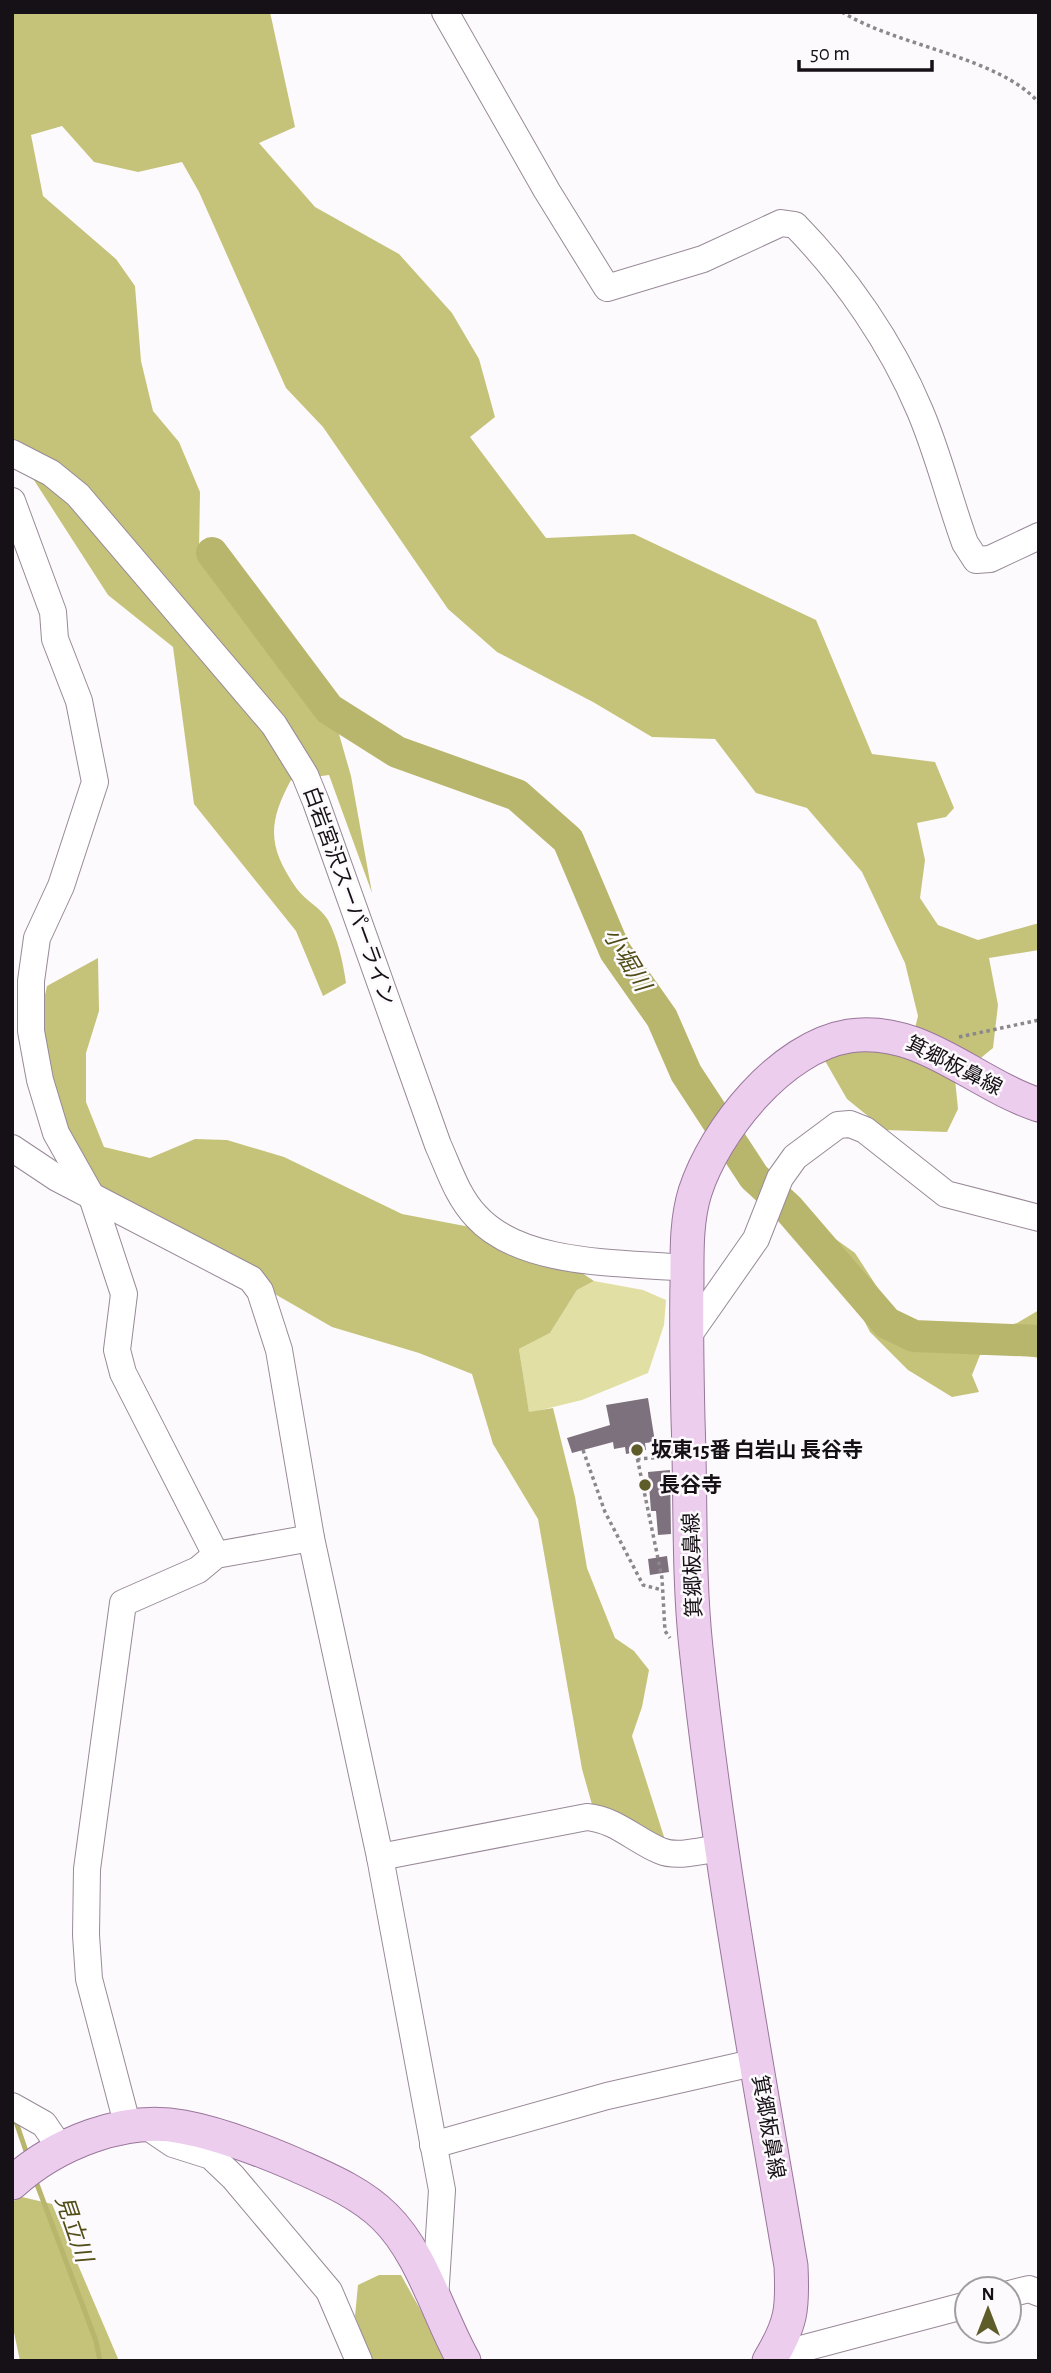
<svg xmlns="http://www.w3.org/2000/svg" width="1051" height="2373" viewBox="0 0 1051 2373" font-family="'Alegreya Sans','Noto Sans JP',sans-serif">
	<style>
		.green { fill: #e1dfa3 }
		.forest { fill: #c5c37a }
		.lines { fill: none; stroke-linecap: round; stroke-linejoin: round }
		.stream { stroke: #b8b66d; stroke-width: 5 }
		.river { stroke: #b8b66d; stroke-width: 32 }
		.building { fill: #7d717e }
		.minor-casing { stroke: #988a98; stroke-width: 28 }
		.major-casing { stroke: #99769b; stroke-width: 35 }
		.path { stroke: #8b878b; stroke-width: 3.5; stroke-dasharray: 3.5 3.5; stroke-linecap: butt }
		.minor { stroke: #fff; stroke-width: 26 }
		.major { stroke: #eccdee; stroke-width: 33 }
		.poi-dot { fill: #5e5c28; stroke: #fdfafd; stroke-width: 2.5 }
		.labels { text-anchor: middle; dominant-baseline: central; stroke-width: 5; stroke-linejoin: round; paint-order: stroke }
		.street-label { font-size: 21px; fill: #161116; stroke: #fdfafd }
		.poi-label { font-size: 21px; font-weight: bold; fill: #161116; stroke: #fdfafd; text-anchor: start }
		.water-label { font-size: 23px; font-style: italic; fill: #504d16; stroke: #fdfafd }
	</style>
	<rect width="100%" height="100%" fill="#fdfafd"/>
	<!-- green -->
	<path class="green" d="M 594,1281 L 643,1290 L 666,1300 L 664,1325 L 648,1373 L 582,1400 L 529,1413 L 519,1349 L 550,1333 L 577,1290 Z"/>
	<!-- forest -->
	<g class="forest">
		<path d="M 12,12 L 270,12 L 295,127 L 259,143 L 315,207 L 399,254 L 452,313 L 479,359 L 495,417 L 470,437 L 546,538 L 634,534 L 816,620 L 872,754 L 935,762 L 954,808 L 946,817 L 917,823 L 925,860 L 920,898 L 938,925 L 978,940 L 1039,923 L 1039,950 L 989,958 L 998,1005 L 993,1048 L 955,1079 L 958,1109 L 947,1132 L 885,1130 L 847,1099 L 824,1059 L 868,1048 L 909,1052 L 918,1016 L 905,963 L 862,872 L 807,808 L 756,793 L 715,739 L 652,737 L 593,702 L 497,652 L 448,609 L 323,427 L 286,388 L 199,192 L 182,162 L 138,172 L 94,162 L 62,126 L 31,135 L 43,196 L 116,259 L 135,286 L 141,361 L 153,411 L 179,442 L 200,492 L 199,552 L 339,734 L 351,776 L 372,893 L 329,775 L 291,780 C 267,824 268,848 297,889 C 306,901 321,908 328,920 C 338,939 343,962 346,983 L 323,996 L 296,931 L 194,804 L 173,647 L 108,595 L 12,446 Z"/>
		<path d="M 98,958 L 99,1011 L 86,1053 L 86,1102 L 104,1147 L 150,1158 L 195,1139 L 227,1140 L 284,1157 L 402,1214 L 470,1227 L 491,1245 L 543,1266 L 573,1267 L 594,1281 L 577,1290 L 550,1333 L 519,1349 L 529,1412 L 553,1408 L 575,1497 L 587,1568 L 615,1638 L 634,1651 L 649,1670 L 642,1707 L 632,1736 L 665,1840 L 593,1808 L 582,1769 L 538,1519 L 493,1444 L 472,1374 L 419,1353 L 332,1327 L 98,1192 L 65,1134 L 37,1030 L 47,986 Z"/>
		<path d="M 796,1223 L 813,1223 L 855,1253 L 890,1307 L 915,1326 L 998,1328 L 1017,1323 L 1039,1310 L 1039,1358 L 1011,1353 L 980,1355 L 972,1375 L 979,1392 L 952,1397 L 908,1370 L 870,1332 L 859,1311 L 799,1241 L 794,1232 Z"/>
		<path d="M 22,2197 L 52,2204 L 119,2361 L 20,2361 L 12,2323 L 12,2202 Z"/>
		<path d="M 379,2275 L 401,2275 L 449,2361 L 372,2361 L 355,2316 L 358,2285 Z"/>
	</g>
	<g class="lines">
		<!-- stream -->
		<g class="stream">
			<path d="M 15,2119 L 28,2157"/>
			<path d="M 35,2179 L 96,2341 L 100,2361"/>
		</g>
		<!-- river -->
		<path class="river" d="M 212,553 L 329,709 L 397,752 L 517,795 L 568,840 L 615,951 L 662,1018 L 686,1073 L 754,1177 L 788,1208 L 887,1323 L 914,1336 L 1039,1341"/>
	</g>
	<!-- building -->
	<g class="building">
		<path d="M 648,1398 L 655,1442 L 645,1443 L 646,1450 L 626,1454 L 625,1447 L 614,1449 L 613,1442 L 572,1453 L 567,1438 L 610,1425 L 606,1405 Z"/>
		<path d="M 670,1470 L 671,1534 L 658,1535 L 656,1511 L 651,1511 L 648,1472 Z"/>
		<path d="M 667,1556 L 669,1572 L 650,1575 L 648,1559 Z"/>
	</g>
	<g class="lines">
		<defs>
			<g id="minor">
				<path d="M 445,12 L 547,191 L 607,288 L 703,259 L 781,223 L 795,225 C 846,277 892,344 920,411 C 938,453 949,499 965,543 L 976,560 L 990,559 L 1039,536"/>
				<path d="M 12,453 L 51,473 L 78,495 L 274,725 L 305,775 L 316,802 L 438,1145 C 449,1169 457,1196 476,1216 C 522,1267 623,1262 687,1268"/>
				<path d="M 12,501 L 53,612 L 55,639 L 79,701 L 95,782 L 61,886 L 37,938 L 31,981 L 31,1031 L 40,1080 L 56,1133 L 92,1197 L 124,1294 L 117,1350 L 123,1373 L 216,1555"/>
				<path d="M 12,1148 L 57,1178 L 251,1279 L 260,1291 L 279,1350 L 311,1538 L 380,1857 L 442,2190 L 435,2299"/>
				<path d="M 686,1339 L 756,1239 L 780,1178 L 795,1157 L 838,1125 L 850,1124 L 865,1130 L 946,1194 L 1039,1218"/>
				<path d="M 380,1857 L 587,1817 C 617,1820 634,1840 661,1851 C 678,1858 703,1850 721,1848"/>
				<path d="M 12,2106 L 44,2124 L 61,2149"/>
				<path d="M 145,2125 L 173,2144 L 211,2156 L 233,2177 L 329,2291 L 359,2361"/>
				<path d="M 128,2127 L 89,1979 L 86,1935 L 87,1869 L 123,1603 L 198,1570 L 216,1555 L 311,1538"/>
				<path d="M 433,2145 L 607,2096 L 757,2062"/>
				<path d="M 1009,2294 L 1029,2289 L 1039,2293"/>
				<path d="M 797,2350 L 967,2305"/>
			</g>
			<g id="major">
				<path d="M 12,2183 C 55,2144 125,2115 183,2127 C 221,2134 259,2149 294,2164 C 325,2178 360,2192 385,2217 C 422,2253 439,2317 464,2361"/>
				<path d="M 769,2361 C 792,2323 793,2308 791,2266 C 756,2060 718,1856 696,1648 C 688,1573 691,1496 688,1420 C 687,1374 686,1329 687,1283 C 687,1253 686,1221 695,1192 C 715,1130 781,1047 849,1036 C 921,1025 974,1084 1039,1105"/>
			</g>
		</defs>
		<!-- minor casing -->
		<use href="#minor" class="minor-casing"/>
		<!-- major casing -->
		<use href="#major" class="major-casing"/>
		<!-- path -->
		<g class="path">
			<path d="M 842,12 C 896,46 1000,57 1039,103"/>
			<path d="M 959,1037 L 1039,1020"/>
			<path d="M 583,1450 L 605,1512 L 643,1585 L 662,1590"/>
			<path d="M 636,1452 L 662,1578 L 665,1631 L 670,1638"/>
			<path d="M 637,1459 L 666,1457"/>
		</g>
		<!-- minor -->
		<use href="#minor" class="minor"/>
		<!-- major -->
		<use href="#major" class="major"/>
	</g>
	<!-- markers -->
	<g class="poi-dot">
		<circle cx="637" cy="1450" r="7"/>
		<circle cx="645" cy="1485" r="7"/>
	</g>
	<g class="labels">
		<!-- street labels -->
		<g class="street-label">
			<text transform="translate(349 896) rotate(70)">白岩宮沢スーパーライン</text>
			<text transform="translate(954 1066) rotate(27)">箕郷板鼻線</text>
			<text transform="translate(693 1565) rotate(-92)">箕郷板鼻線</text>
			<text transform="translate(768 2127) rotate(80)">箕郷板鼻線</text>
		</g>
		<!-- poi labels -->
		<g class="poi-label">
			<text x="651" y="1450">坂東15番 白岩山 長谷寺</text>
			<text x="659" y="1485">長谷寺</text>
		</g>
		<!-- water labels -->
		<g class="water-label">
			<text transform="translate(626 960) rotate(59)">小堀川</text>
			<text transform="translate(73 2229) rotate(71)">見立川</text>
		</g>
	</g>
	<!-- border -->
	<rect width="1051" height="2373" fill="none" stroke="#161116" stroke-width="28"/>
	<!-- north arrow -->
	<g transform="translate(988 2310)"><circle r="33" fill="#fdfafd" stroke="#a19da1" stroke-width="2"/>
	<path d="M0-5L12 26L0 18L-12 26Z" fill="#5e5c28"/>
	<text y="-10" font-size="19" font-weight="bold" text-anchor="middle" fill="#161116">N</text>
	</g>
	<!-- scale -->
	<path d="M799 60v10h133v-10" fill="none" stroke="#161116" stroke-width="3.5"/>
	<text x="810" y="60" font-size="21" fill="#161116" stroke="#fdfafd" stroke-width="5" paint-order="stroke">50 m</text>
</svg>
